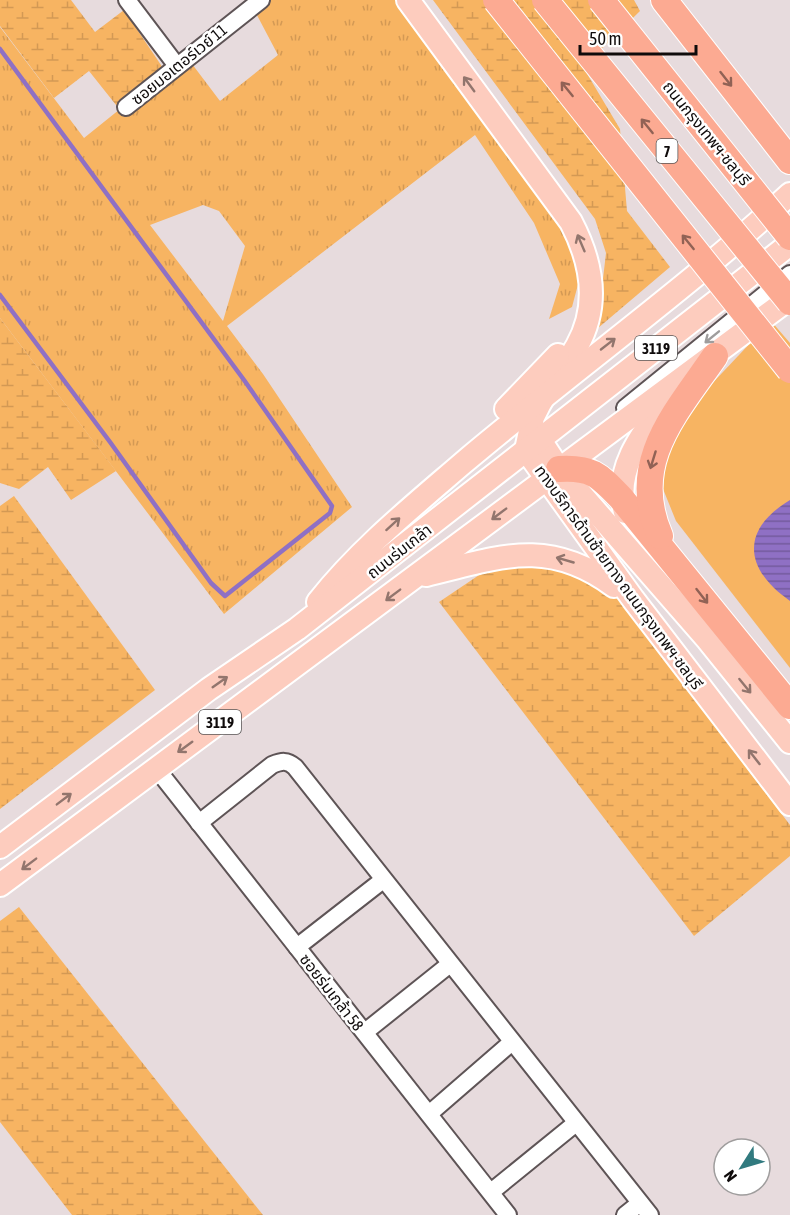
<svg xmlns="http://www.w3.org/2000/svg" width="790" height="1215" viewBox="0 0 790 1215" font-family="'Asap Condensed','Noto Sans Thai',sans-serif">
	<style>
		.grass { fill: url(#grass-tufts); fill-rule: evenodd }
		.wetland { fill: url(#wetland-marsh) }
		.park { fill: #f7b462 }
		.water { fill: url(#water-rules) }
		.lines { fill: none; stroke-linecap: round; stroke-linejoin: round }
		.stream { stroke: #8f70c4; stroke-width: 4.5 }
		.minor-casing { stroke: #5e5456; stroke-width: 20 }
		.major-casing { stroke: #fff; stroke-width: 26 }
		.highway-casing { stroke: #fff; stroke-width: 28 }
		.minor { stroke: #fff; stroke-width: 16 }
		.major { stroke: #fdccbe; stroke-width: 22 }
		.highway { stroke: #fcaa92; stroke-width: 26 }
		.highway-bridge-casing { stroke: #fff; stroke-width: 28; stroke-linecap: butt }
		.highway-bridge { stroke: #fcaa92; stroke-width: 26 }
		.oneway { stroke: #916255 }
		.oneway2 { stroke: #92756d }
		.oneway3 { stroke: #9f9d9d }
		.labels { text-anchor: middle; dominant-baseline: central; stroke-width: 5; stroke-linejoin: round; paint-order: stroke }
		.shield { fill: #fff; stroke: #575454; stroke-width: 1.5 }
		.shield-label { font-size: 15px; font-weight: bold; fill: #0f0b0b }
		.street-label { font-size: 16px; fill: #0f0b0b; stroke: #fff }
	</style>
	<defs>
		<pattern id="grass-tufts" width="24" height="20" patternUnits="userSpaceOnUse" patternTransform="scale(1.5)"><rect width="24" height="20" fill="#f7b462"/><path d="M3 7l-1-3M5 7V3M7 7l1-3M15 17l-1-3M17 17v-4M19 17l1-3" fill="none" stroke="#d39954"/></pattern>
		<pattern id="wetland-marsh" width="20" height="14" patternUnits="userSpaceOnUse" patternTransform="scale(1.5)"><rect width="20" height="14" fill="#f7b462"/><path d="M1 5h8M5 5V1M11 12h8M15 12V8" fill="none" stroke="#d39954"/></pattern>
		<pattern id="water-rules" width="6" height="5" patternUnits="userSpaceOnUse" patternTransform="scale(1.5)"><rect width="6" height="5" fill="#8f70c4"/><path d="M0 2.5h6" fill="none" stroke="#735a9d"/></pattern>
	</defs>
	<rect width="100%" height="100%" fill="#e7dbdd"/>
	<!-- grass -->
	<path class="grass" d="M 249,0 L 400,0 L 574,242 L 580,277 L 572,307 L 549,319 L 560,284 L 534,223 L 475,135 L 227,326 L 263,374 L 352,507 L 224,614 L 0,318 L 0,27 L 84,138 L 186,56 L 220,101 L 278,55 ZM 203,205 L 219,211 L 245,246 L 223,321 L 150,225 Z"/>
	<!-- wetland -->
	<g class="wetland">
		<path d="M 0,0 L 71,0 L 95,32 L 124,10 L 167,74 L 120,110 L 89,71 L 54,98 L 0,26 Z"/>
		<path d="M 433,0 L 634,0 L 640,11 L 583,67 L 620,129 L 627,211 L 670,267 L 591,334 L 601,296 L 606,253 L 595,219 Z"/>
		<path d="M 0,318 L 116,471 L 71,500 L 48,467 L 19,489 L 0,483 Z"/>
		<path d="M 14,496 L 155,690 L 0,809 L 0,506 Z"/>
		<path d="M 554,566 L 588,578 L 616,596 L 790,825 L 790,856 L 694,936 L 439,602 L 491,567 Z"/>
		<path d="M 19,907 L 263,1215 L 72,1215 L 0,1122 L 0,921 Z"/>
	</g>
	<!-- park -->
	<path class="park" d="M 771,321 L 790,343 L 790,668 L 676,521 L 663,489 L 664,448 L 688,409 Z"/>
	<!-- water -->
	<path class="water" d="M 790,500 L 790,601 C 744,569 740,530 790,500 Z"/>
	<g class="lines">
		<!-- stream -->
		<path class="stream" d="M 0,49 L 244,380 L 332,506 L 330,513 L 225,596 L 211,583 L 110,442 L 0,295"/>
		<defs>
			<g id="minor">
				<path d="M 127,0 L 177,66"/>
				<path d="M 126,107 L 261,0"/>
				<path d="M 625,408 L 790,274"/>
				<path d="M 156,768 L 508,1215"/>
				<path d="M 199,823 L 272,765 C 282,761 287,760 295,767 L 650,1215"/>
				<path d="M 297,947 L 383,880"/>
				<path d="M 365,1032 L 450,964"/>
				<path d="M 429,1114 L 512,1042"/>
				<path d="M 491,1192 L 576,1123"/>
				<path d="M 625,1215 L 640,1203"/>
			</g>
			<g id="major">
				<path d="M 408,0 L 571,222 C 592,262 600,305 577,346 C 565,367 550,385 539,405 L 533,417 L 526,450 L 633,599 L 790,804"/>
				<path d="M 506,409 L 558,355"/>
				<path d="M 540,440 L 559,469 L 708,640 L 790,742"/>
				<path d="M 625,512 C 613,469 644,431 668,399"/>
				<path d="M 426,575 C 500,557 548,537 614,586"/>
				<path d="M 318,602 C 360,549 412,507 463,463 C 571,372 686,289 790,194"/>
				<path d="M 0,847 L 209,689 L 297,629 L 790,244"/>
				<path d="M 0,885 L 790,298"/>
			</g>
			<g id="highway">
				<path d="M 664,0 L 790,161"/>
				<path d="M 559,469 C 592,467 599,475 621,498 L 790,706"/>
				<path d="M 660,536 C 628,463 675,414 715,356"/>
			</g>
		</defs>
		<!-- minor casing -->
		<use href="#minor" class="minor-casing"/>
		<!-- major casing -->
		<use href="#major" class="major-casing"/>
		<!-- highway casing -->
		<use href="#highway" class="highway-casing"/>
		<!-- minor -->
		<use href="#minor" class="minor"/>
		<!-- major -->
		<use href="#major" class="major"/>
		<!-- highway -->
		<use href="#highway" class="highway"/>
		<defs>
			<g id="highway-bridge">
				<path d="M 496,0 L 790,370"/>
				<path d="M 545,0 L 790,302"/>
				<path d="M 601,0 L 790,237"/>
			</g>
		</defs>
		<!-- highway-bridge casing -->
		<use href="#highway-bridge" class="highway-bridge-casing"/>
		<!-- highway-bridge -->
		<use href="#highway-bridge" class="highway-bridge"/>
	</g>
	<!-- one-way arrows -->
	<defs><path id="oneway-shaft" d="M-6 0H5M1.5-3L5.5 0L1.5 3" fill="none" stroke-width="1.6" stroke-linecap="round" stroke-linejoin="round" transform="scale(1.5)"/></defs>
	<g class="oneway">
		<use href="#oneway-shaft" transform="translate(726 79) rotate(52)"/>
		<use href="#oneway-shaft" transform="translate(567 89) rotate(-129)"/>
		<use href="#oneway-shaft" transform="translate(647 126) rotate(-129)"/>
		<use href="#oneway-shaft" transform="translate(688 242) rotate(-129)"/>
		<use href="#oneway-shaft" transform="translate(653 460) rotate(107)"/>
		<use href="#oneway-shaft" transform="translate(702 596) rotate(52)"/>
	</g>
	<g class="oneway2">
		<use href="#oneway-shaft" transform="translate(469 84) rotate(-126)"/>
		<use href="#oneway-shaft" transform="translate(581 243) rotate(-113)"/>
		<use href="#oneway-shaft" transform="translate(608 344) rotate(-38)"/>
		<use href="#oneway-shaft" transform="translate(499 514) rotate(143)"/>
		<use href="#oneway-shaft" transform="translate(393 524) rotate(-42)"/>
		<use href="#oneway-shaft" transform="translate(565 560) rotate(-164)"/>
		<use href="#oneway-shaft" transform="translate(393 595) rotate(143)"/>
		<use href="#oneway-shaft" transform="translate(220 682) rotate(-35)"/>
		<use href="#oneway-shaft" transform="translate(745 686) rotate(51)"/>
		<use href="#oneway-shaft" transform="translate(185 747) rotate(144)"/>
		<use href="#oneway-shaft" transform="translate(754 757) rotate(-128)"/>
		<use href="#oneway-shaft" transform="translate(64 799) rotate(-37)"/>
		<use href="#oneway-shaft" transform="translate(29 864) rotate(143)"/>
	</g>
	<use class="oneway3" href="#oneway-shaft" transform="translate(712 337) rotate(141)"/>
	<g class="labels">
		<!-- shield labels -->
		<g class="shield">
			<rect x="656.5" y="139" width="21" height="24" rx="4.5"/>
			<rect x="635" y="336" width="42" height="24" rx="4.5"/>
			<rect x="199" y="710" width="42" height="24" rx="4.5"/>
		</g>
		<g class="shield-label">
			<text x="667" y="151">7</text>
			<text x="656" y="348">3119</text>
			<text x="220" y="722">3119</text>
		</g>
		<!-- street labels -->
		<g class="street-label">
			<text transform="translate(179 64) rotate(-39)">ซอยมอเตอร์เวย์ 11</text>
			<text transform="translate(707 133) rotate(51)">ถนนกรุงเทพฯ-ชลบุรี</text>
			<text transform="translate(399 551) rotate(-38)">ถนนร่มเกล้า</text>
			<text transform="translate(619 577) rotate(54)">ทางบริการด้านซ้ายทาง ถนนกรุงเทพฯ-ชลบุรี</text>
			<text transform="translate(332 992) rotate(52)">ซอยร่มเกล้า 58</text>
		</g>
	</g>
	<!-- north arrow -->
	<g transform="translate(742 1167) rotate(233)"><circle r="28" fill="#ffffff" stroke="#9f9d9d" stroke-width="1.5"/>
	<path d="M0-4.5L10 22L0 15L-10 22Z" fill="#317a7f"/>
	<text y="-9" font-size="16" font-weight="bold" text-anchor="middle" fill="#0f0b0b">N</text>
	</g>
	<!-- scale -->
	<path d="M580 45v9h116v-9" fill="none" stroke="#0f0b0b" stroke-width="3"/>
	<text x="589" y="45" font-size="18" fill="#0f0b0b" stroke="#ffffff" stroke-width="4.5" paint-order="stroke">50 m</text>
</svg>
